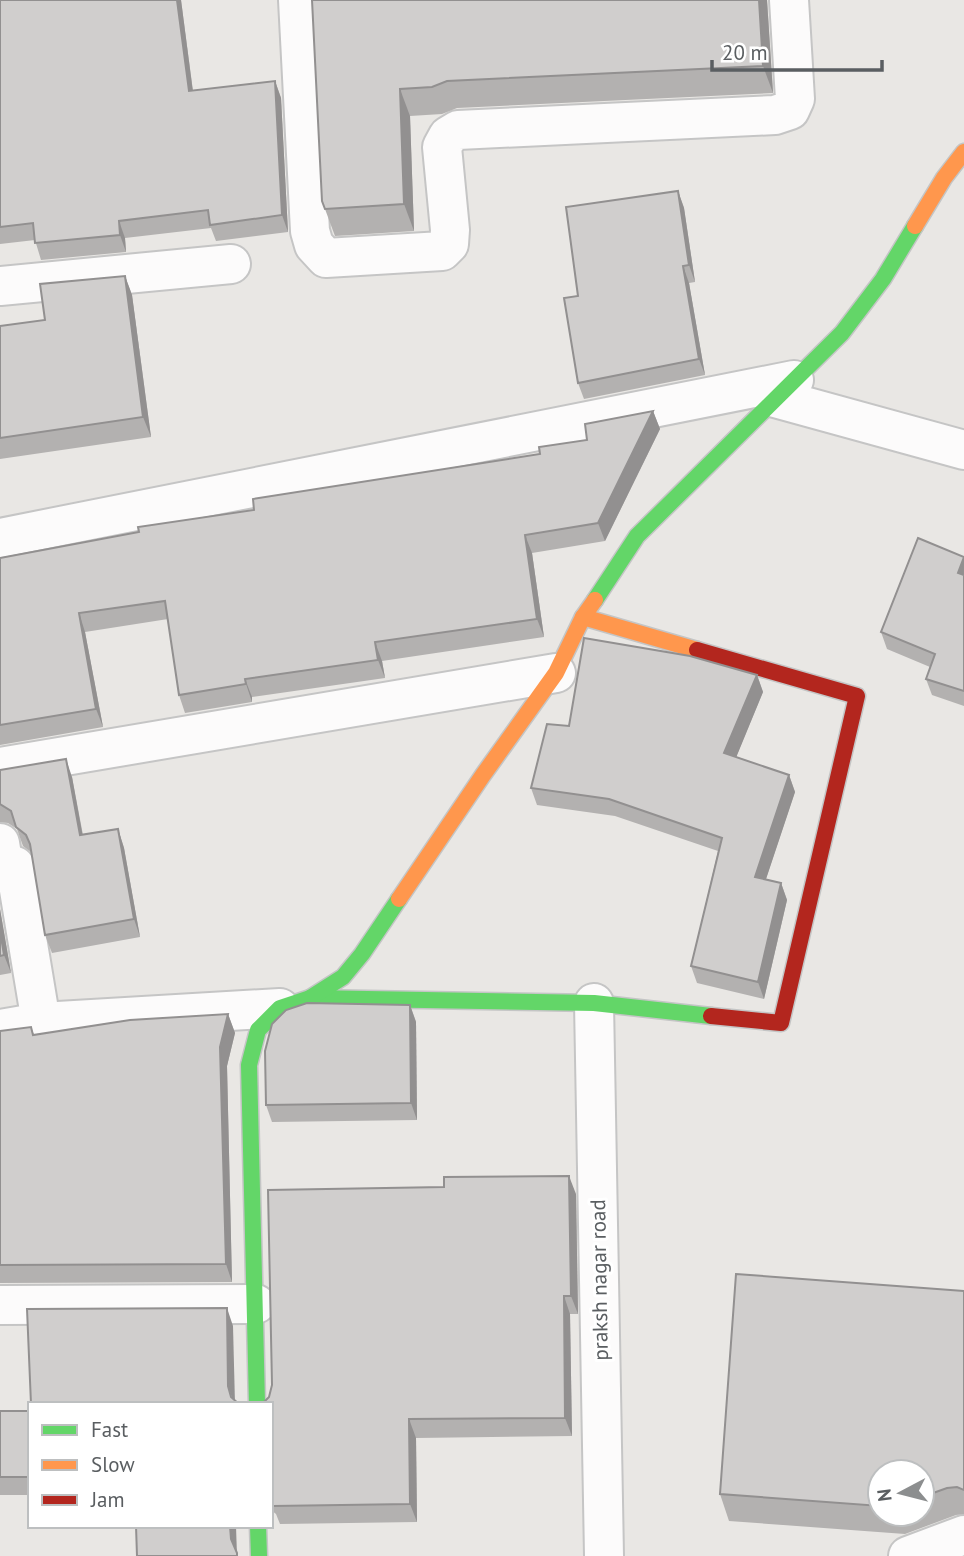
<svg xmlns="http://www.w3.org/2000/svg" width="964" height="1556" viewBox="0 0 964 1556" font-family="'PT Sans',sans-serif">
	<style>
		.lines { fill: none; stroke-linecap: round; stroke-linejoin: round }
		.street-casing { stroke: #c5c5c5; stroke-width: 42 }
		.fast-casing { stroke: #c4c5c5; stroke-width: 19 }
		.slow-casing { stroke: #c4c5c5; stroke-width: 19 }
		.jam-casing { stroke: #c4c5c5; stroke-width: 19 }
		.street { stroke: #fcfbfb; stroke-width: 38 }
		.fast { stroke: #63d668; stroke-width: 16 }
		.slow { stroke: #ff974d; stroke-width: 16 }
		.jam { stroke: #b3261e; stroke-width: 16 }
		.wall { fill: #b3b1b0; fill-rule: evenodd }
		.shaded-wall { fill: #929090 }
		.building { fill: #d0cecd; stroke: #929090; stroke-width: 2 }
		.labels { text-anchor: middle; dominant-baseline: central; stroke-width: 6; stroke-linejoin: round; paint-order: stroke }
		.street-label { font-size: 21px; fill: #5a5e61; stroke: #fff }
	</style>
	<rect width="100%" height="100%" fill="#e9e7e4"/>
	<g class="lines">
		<defs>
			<g id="street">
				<path d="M 298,0 L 310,231 L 314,245 L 326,258 L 442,251 L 449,244 L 450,230 L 442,147 L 448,136 L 458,130 L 775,115 L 790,110 L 795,99 L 789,0"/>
				<path d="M 0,286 L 231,264"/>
				<path d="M 775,398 L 964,450"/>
				<path d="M 0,538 L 794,380"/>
				<path d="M 0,767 L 556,673"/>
				<path d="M 0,843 L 4,867 L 15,866 L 41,1022"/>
				<path d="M 594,1003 L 604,1556"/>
				<path d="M 0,1029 L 41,1022 L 280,1008"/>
				<path d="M 0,1305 L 256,1304"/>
				<path d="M 908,1556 L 964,1535"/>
			</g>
			<g id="fast">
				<path d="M 595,600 L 637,536 L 842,333 L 883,279 L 915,226"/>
				<path d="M 310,998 L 594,1003 L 711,1016"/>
				<path d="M 257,1404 L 249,1065 L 258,1030 L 280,1008 L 310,998 L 343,977 L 362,954 L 399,899"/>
				<path d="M 258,1526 L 259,1556"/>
			</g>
			<g id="slow">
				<path d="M 915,226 L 944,178 L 964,152"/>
				<path d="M 583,617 L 697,650"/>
				<path d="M 399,899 L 483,775 L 556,673 L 583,617 L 595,600"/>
			</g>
			<path id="jam" d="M 697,650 L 857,696 L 781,1023 L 711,1016"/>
		</defs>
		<!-- street casing -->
		<use href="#street" class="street-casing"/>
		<!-- fast casing -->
		<use href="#fast" class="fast-casing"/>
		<!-- slow casing -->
		<use href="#slow" class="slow-casing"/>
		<!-- jam casing -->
		<use href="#jam" class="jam-casing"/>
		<!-- street -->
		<use href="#street" class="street"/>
		<!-- fast -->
		<use href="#fast" class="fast"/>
		<!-- slow -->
		<use href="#slow" class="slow"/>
		<!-- jam -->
		<use href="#jam" class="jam"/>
	</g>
	<!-- wall -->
	<g class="wall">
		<path d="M 0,0 L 181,0 L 193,91 L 275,81 L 281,98 L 288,232 L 216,241 L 211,228 L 125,238 L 126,252 L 41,260 L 35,240 L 0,244 Z"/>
		<path d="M 312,0 L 767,0 L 773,93 L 457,108 L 442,114 L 410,116 L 414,231 L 335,236 L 322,201 Z"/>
		<path d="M 678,191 L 684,208 L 695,282 L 689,283 L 705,375 L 584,399 L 578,383 L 578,296 Z"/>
		<path d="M 125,276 L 132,295 L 151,437 L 0,459 L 0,326 L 45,320 Z"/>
		<path d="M 653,411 L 660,429 L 605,541 L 532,553 L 544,637 L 382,661 L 385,678 L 252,697 L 252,702 L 185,713 L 179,695 L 168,619 L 85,632 L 103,727 L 0,745 L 0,558 L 139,532 L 540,454 L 587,440 Z"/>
		<path d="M 964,557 L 964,706 L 932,695 L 926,679 L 930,667 L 887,649 L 881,632 Z"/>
		<path d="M 757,675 L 763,692 L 736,757 L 789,775 L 795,792 L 766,879 L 781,883 L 787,900 L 764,999 L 697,983 L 691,966 L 718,851 L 615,816 L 537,805 L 531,788 L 569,726 Z"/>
		<path d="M 0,770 L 72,777 L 83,835 L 118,829 L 124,848 L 140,937 L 52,953 L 45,935 L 31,852 L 23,846 L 17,829 L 8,823 L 0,822 Z"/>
		<path d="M 0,909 L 11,973 L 0,975 Z"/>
		<path d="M 410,1005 L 416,1022 L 417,1120 L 272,1122 L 266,1105 Z"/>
		<path d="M 228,1014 L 235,1033 L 227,1066 L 232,1282 L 0,1283 L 0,1031 L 31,1027 L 34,1035 Z"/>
		<path d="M 576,1194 L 578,1314 L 570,1314 L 572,1436 L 416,1438 L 417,1522 L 280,1524 L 276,1514 L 271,1510 L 271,1404 Z"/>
		<path d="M 964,1291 L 964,1514 L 956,1515 L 905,1534 L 729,1521 L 720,1494 ZM 880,1472 L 922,1472 L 922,1514 L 880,1514 Z"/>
		<rect x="0" y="1411" width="30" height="84"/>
	</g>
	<!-- shaded-wall -->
	<g class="shaded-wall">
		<path d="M 177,0 L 181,0 L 195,108 L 189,91 Z"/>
		<path d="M 759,0 L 767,0 L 773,93 L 763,66 Z"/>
		<path d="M 275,81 L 281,98 L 288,232 L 282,215 Z"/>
		<path d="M 400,89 L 410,116 L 414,231 L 404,204 Z"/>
		<path d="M 678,191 L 684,208 L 695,282 L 689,265 Z"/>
		<path d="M 119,221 L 125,238 L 126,252 L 120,235 Z"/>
		<path d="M 683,266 L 689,283 L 705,375 L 699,359 Z"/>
		<path d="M 125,276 L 132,295 L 151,437 L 143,417 Z"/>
		<path d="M 653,411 L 660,429 L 605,541 L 598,523 Z"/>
		<path d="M 525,535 L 532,553 L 544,637 L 537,619 Z"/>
		<path d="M 964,558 L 964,588 L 958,573 Z"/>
		<path d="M 79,613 L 85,632 L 103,727 L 96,709 Z"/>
		<path d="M 375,642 L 382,661 L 385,678 L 378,660 Z"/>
		<path d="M 757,675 L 763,692 L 731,770 L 724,753 Z"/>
		<path d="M 245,679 L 252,697 L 252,702 L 246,684 Z"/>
		<path d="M 66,759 L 72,777 L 86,854 L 80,835 Z"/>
		<path d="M 789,775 L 795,792 L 761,894 L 755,877 Z"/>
		<path d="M 118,829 L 124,848 L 140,937 L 134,919 Z"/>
		<path d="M 781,883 L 787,900 L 764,999 L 758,982 Z"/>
		<path d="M 0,909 L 11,973 L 4,955 L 0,931 Z"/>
		<path d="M 410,1005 L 416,1022 L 417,1120 L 411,1103 Z"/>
		<path d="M 228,1014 L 235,1033 L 227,1066 L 232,1282 L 226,1264 L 220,1047 Z"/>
		<path d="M 569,1176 L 576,1194 L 578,1314 L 571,1296 Z"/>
		<path d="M 564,1296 L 570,1314 L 572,1436 L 565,1418 Z"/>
		<path d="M 227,1308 L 233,1326 L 235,1404 L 234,1404 L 228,1386 Z"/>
		<path d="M 409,1419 L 416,1438 L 417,1522 L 410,1504 Z"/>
		<path d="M 230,1526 L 236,1526 L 237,1556 L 231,1539 Z"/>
	</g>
	<!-- building -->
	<g class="building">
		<path d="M 0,0 L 177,0 L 189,91 L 275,81 L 282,215 L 210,225 L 208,210 L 119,221 L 120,235 L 35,243 L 33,223 L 0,227 Z"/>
		<path d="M 312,0 L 759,0 L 763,66 L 447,81 L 432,87 L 400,89 L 404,204 L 325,209 L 322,201 Z"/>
		<path d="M 678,191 L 689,265 L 683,266 L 699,359 L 578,383 L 564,298 L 578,296 L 566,207 Z"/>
		<path d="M 125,276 L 143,417 L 0,438 L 0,326 L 45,320 L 40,284 Z"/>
		<path d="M 653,411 L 598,523 L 525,535 L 537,619 L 375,642 L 378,660 L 245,679 L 246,684 L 179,695 L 165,601 L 79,613 L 96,709 L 0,725 L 0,558 L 139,532 L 138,527 L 254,510 L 253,499 L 540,454 L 539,447 L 587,440 L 585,424 Z"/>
		<path d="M 918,538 L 964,557 L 958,573 L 964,575 L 964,691 L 926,679 L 935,654 L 881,632 Z"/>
		<path d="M 584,638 L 690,656 L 757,675 L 724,753 L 789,775 L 755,877 L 781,883 L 758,982 L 691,966 L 722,838 L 609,799 L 531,788 L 547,724 L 569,726 Z"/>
		<path d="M 66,759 L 80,835 L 118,829 L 134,919 L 45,935 L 30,844 L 26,835 L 16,827 L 11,811 L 0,804 L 0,770 Z"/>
		<path d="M 0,931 L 4,955 L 0,956 Z"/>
		<path d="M 307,1003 L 410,1005 L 411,1103 L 266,1105 L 265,1051 L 272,1024 L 286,1010 Z"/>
		<path d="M 228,1014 L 220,1047 L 226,1264 L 0,1265 L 0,1031 L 31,1027 L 33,1035 L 130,1020 Z"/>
		<path d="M 569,1176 L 571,1296 L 564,1296 L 565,1418 L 409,1419 L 410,1504 L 273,1506 L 271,1501 L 271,1404 L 262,1404 L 269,1397 L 272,1385 L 268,1190 L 444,1187 L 444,1177 Z"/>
		<path d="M 736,1274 L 964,1291 L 964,1490 L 957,1487 L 947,1488 L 922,1497 L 922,1472 L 880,1472 L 880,1506 L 720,1494 Z"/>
		<path d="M 227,1308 L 228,1386 L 231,1397 L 239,1404 L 31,1404 L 27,1309 Z"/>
		<rect x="0" y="1411" width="30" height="66"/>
		<path d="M 136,1526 L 230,1526 L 231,1539 L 237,1553 L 237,1556 L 137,1556 Z"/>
	</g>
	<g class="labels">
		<!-- street labels -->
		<g class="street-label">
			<text transform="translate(599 1280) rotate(-91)">praksh nagar road</text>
		</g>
	</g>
	<!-- legend -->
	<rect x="28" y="1402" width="245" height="126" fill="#ffffff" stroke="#bdbfc0" stroke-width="2"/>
	<rect x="42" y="1425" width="35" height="10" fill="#63d668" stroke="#bdbfc0" stroke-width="2"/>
	<text x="91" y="1437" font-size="21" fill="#5a5e61">Fast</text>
	<rect x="42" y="1460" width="35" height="10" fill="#ff974d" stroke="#bdbfc0" stroke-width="2"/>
	<text x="91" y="1472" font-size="21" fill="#5a5e61">Slow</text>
	<rect x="42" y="1495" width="35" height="10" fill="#b3261e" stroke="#bdbfc0" stroke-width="2"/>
	<text x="91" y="1507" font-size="21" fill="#5a5e61">Jam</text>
	<!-- north arrow -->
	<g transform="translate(901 1493) rotate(263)"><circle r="33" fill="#ffffff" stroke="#bdbfc0" stroke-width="2"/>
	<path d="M0-5L12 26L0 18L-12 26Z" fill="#8c8e8f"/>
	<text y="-10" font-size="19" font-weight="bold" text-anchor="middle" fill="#5a5e61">N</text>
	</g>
	<!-- scale -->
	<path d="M712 60v10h170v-10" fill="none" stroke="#5a5e61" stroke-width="3.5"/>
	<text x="722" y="60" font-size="21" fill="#5a5e61" stroke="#ffffff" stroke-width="5" paint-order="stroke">20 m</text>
</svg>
